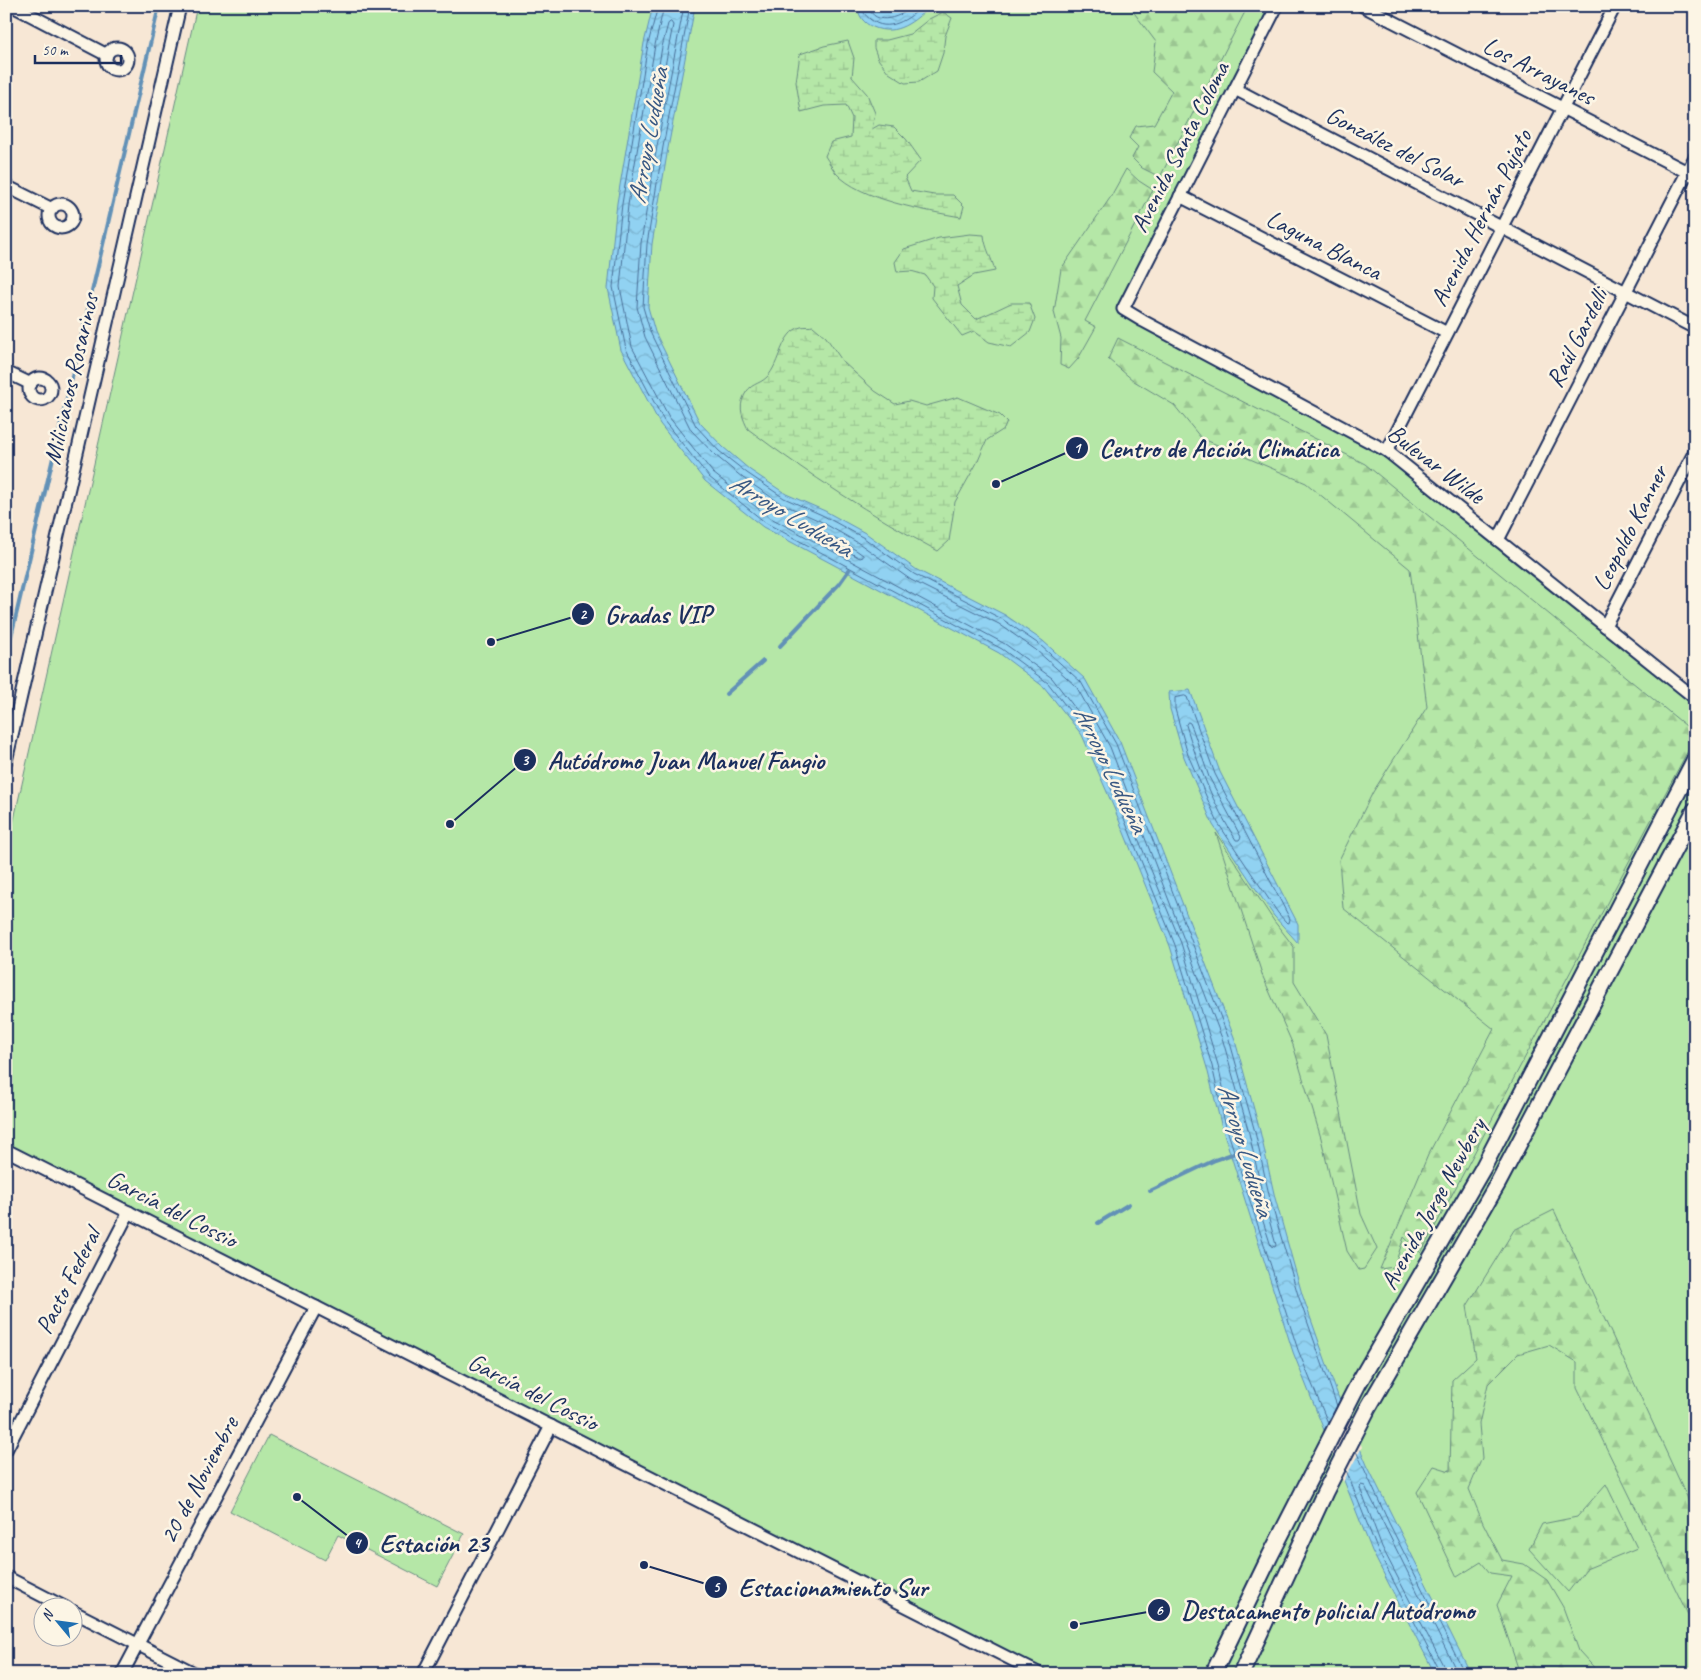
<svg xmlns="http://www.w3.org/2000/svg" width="1701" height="1680" viewBox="0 0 1701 1680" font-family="Caveat,sans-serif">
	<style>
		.green { fill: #b5e7a7; stroke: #688b82 }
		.forest { fill: url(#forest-firs); stroke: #688b82 }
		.wetland { fill: url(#wetland-marsh); stroke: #688b82 }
		.water { fill: url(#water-waves); stroke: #6291b7 }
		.pier { fill: #f7e7d5 }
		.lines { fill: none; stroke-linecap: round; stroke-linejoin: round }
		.shore { stroke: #4a7099; stroke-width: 1 }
		.stream { stroke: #6291b7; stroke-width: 4 }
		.minor-casing { stroke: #1b2f5e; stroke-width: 15 }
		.major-casing { stroke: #1b2f5e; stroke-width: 19 }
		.minor { stroke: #fcf5e5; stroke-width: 11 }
		.major { stroke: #fcf5e5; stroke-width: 15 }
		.labels { text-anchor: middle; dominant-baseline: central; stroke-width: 5; stroke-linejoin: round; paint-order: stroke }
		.street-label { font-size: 25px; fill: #1b2f5e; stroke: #fcf5e5 }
		.water-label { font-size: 26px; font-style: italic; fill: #385883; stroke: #fcf5e5 }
		.leader { fill: none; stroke: #1b2f5e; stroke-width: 2 }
		.callout-dot { fill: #1b2f5e; stroke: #fcf5e5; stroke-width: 2 }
		.mark-label { font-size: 15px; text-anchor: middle; font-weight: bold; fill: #fff }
		.callout-label { font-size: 26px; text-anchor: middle; font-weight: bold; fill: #1b2f5e; stroke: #fcf5e5; stroke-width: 5; stroke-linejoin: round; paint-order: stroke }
	</style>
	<defs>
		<pattern id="forest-firs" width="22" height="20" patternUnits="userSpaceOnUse" patternTransform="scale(1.25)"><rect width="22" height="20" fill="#b5e7a7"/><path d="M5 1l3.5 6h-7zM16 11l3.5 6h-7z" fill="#9bc692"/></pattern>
		<pattern id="wetland-marsh" width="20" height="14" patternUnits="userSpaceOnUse" patternTransform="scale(1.25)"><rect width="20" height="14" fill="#b5e7a7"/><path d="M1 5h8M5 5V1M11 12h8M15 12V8" fill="none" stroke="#9bc692"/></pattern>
		<pattern id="water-waves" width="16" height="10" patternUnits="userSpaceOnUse" patternTransform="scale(1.25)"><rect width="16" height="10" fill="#91d2f2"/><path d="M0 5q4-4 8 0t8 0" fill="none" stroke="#7cb5d2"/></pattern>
	</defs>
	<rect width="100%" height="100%" fill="#f7e7d5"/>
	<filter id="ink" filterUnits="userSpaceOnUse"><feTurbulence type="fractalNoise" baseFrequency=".02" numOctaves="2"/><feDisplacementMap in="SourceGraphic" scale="10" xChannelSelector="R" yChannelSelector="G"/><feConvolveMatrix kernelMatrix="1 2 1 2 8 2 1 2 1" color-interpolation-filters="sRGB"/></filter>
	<g filter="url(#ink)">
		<!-- green -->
		<g class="green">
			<path d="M 197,6 L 1277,6 L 1123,309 L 1387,451 L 1695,698 L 1695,1674 L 1040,1674 L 6,1150 L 6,855 Z"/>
			<path d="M 269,1435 L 464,1534 L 437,1586 L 338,1535 L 325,1560 L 230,1511 Z"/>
		</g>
		<!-- forest -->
		<g class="forest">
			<path d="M 1129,6 L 1248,6 L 1160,177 L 1142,168 L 1132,158 L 1138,147 L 1129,138 L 1136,126 L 1154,124 L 1172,91 L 1152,72 L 1156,42 Z"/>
			<path d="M 1126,169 L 1139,181 L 1153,190 L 1085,321 L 1096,327 L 1078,359 L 1069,369 L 1060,365 L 1061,338 L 1054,312 L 1061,269 L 1110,198 Z"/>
			<path d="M 1118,338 L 1365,464 L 1691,730 L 1691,745 L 1421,1253 L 1404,1237 L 1394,1267 L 1380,1269 L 1428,1155 L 1494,1029 L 1343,908 L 1339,860 L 1373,792 L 1427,707 L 1410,569 L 1306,483 L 1201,438 L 1174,405 L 1134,381 L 1108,359 Z"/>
			<path d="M 1216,833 L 1274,921 L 1294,947 L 1294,982 L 1326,1035 L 1361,1214 L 1377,1249 L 1364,1269 L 1359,1270 L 1347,1251 L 1321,1138 L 1293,1045 L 1263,977 Z"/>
			<path d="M 1554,1210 L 1695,1514 L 1695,1629 L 1577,1388 L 1577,1362 L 1549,1345 L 1518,1354 L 1488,1384 L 1479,1424 L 1482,1458 L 1469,1489 L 1483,1523 L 1502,1560 L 1524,1564 L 1547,1580 L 1563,1607 L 1579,1651 L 1600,1674 L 1577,1674 L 1573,1670 L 1567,1674 L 1520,1674 L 1497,1605 L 1512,1576 L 1490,1573 L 1481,1562 L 1457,1577 L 1417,1492 L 1434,1466 L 1450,1471 L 1452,1380 L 1476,1358 L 1467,1306 L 1514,1230 Z"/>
			<path d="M 1606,1484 L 1637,1548 L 1586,1569 L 1568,1592 L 1529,1549 L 1542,1524 L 1577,1517 Z"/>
		</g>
		<!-- wetland -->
		<g class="wetland">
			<path d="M 943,12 L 952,18 L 945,36 L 943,53 L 937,71 L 919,82 L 905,83 L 889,73 L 878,59 L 874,48 L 874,40 L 887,40 L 910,34 L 929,19 Z"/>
			<path d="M 848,41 L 854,58 L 852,77 L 867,94 L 875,113 L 872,129 L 879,125 L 894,127 L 906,139 L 921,160 L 905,177 L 911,191 L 934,195 L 953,195 L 964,206 L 961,217 C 927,211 860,200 836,173 C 832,168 829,162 825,156 L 831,142 L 851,137 L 852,118 L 846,105 L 824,106 L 801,112 L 796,82 L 800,54 L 824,46 Z"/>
			<path d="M 970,234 L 984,235 C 985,248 992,258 995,271 L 974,275 L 957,286 L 962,305 L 976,319 L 990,313 L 1011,303 L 1029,303 L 1035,319 L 1030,332 L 1011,347 L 989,342 L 974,331 L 962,336 L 932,298 L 933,286 L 925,275 L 911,271 L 897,272 L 895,262 L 904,249 L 939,238 Z"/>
			<path d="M 813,326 L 826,337 L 843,362 L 875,391 L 895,404 L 909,401 L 926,406 L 958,397 L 1000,415 L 1007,422 L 1004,429 L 987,440 L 978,461 L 955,502 L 949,541 L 938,551 C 871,515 809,475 748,429 C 743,419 738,408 744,396 C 750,383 759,385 767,377 C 780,364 781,332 801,327 C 805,326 810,327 813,326 Z"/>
		</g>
		<!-- water -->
		<g class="water">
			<path d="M 653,6 L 695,6 L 668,148 L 652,244 L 648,307 L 655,332 L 700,423 L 723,447 L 750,470 L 786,494 L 825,511 L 867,534 L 917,570 L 1005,615 L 1043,641 L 1085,679 L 1120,742 L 1234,1037 L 1260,1131 L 1275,1198 L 1302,1294 L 1338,1396 L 1367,1465 L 1471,1674 L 1435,1674 L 1372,1551 L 1293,1352 L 1221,1124 L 1207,1068 L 1170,946 L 1114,808 L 1082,735 L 1044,687 L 999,653 L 763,527 L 705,481 L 660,424 L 621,350 L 608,288 L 617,203 L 644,43 Z"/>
			<path d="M 857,6 L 930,6 C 915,21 896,37 873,27 C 863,23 859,16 857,6 Z"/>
			<path d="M 1190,690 L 1220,772 L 1298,924 L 1298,943 L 1274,916 L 1213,825 L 1184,757 L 1170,709 L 1169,692 Z"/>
		</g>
		<!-- pier -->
		<path class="pier" d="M 1341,1398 L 1362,1447 L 1343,1482 L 1324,1432 Z"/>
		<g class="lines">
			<!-- shore -->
			<g class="shore">
				<path d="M 658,6 L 648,44 L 622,204 L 613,287 L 626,349 L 664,421 L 709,477 L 766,523 L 1002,649 L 1048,683 L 1086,732 L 1119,806 L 1175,945 L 1212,1066 L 1225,1123 L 1298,1350 L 1328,1423"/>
				<path d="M 664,6 L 655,45 L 628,205 L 620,287 L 632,347 L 669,417 L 713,473 L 769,517 L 1005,644 L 1052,678 L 1091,729 L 1124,804 L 1181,943 L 1218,1065 L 1231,1122 L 1271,1246 L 1275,1247 L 1276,1245 L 1264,1201 L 1249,1133 L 1223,1041 L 1110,747 L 1076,686 L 1036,650 L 999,624 L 911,580 L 860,544 L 820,521 L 780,503 L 743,478 L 715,455 L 691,430 L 645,337 L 637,307 L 641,243 L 657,146 L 684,6"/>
				<path d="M 690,6 L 663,147 L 647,244 L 643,307 L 651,334 L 696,426 L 719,451 L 747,473 L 784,498 L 822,515 L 864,538 L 914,574 L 1002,619 L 1040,645 L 1081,682 L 1116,744 L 1229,1039 L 1255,1132 L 1270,1199 L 1298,1295 L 1337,1406"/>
				<path d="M 862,6 C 863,13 865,15 870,19 C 888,34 909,19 923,6"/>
				<path d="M 868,6 C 875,29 902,16 914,6"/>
				<path d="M 671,22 L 673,25 L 656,112 L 653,114 L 651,111 L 662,47 L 668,24 Z"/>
				<path d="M 804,522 L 856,550 L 863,555 L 863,557 L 860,558 L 802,527 L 801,524 Z"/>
				<path d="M 1185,696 L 1187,697 L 1215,774 L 1290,919 L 1289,923 L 1286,922 L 1278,913 L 1218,823 L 1188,755 L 1175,709 L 1175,698 Z"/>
				<path d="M 1188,722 L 1190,723 L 1193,730 L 1209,777 L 1241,837 L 1239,840 L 1236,840 C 1213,804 1198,765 1186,725 Z"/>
				<path d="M 1356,1451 L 1389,1523 L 1465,1674"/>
				<path d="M 1346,1470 L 1377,1549 L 1439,1670 L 1439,1674"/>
				<path d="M 1446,1674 L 1444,1667 L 1382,1547 L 1360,1488 L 1361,1485 L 1365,1486 L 1458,1674"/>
			</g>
			<!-- stream -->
			<g class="stream">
				<path d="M 780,646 L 839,584 L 849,570"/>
				<path d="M 6,658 L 159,6"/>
				<path d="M 726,694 L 763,661"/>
				<path d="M 1150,1191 L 1215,1160 L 1235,1153"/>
				<path d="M 1098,1223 L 1129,1204"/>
			</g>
			<defs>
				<g id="minor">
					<path d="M 13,6 L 107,55"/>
					<path d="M 1277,6 L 1123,309 L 1143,321 L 1387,451 L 1695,698"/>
					<path d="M 1363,6 L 1695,176"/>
					<circle cx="117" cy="59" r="11"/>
					<path d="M 1235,89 L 1695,328"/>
					<path d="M 6,186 L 52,209"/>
					<path d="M 1180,196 L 1447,333"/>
					<circle cx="61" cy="216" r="12"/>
					<path d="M 6,372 L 31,384"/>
					<circle cx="40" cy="389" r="11"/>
					<path d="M 1387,451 L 1615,6"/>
					<path d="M 1498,540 L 1695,157"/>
					<path d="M 1605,626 L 1695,451"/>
					<path d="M 6,761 L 180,6"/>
					<path d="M 6,1150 L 1040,1674"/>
					<path d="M 6,1450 L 129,1212"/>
					<path d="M 6,1577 L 66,1608"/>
					<path d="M 72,1611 L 196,1674"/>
					<path d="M 122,1674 L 316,1307"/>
					<path d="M 423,1674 L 551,1426"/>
				</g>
				<g id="major">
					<path d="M 1213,1674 L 1270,1556 L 1358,1384 L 1483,1168 L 1695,759"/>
					<path d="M 1241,1674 L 1325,1492 L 1368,1408 L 1498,1183 L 1695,810"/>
				</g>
			</defs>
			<!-- minor casing -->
			<use href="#minor" class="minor-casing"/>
			<!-- major casing -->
			<use href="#major" class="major-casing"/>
			<!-- minor -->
			<use href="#minor" class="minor"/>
			<!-- major -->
			<use href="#major" class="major"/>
		</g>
	</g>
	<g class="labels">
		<!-- street labels -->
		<g class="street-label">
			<text transform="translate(1539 71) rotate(27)">Los Arrayanes</text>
			<text transform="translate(1180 147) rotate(-63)">Avenida Santa Coloma</text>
			<text transform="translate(1395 147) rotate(27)">González del Solar</text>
			<text transform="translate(1481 218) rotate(-63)">Avenida Hernán Pujato</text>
			<text transform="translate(1324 245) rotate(27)">Laguna Blanca</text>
			<text transform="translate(1577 338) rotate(-63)">Raúl Gardelli</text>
			<text transform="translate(71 379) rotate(-77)">Milicianos Rosarinos</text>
			<text transform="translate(1436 464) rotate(37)">Bulevar Wilde</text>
			<text transform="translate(1630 528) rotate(-63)">Leopoldo Kanner</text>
			<text transform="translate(1433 1204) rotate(-61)">Avenida Jorge Newbery</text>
			<text transform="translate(172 1209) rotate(27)">García del Cossio</text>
			<text transform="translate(68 1281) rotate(-63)">Pacto Federal</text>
			<text transform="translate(533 1392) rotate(27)">García del Cossio</text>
			<text transform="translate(199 1480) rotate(-62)">20 de Noviembre</text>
		</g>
		<!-- water labels -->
		<g class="water-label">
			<text transform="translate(648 136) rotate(-80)">Arroyo Ludueña</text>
			<text transform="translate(791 515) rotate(31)">Arroyo Ludueña</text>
			<text transform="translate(1111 769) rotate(64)">Arroyo Ludueña</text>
			<text transform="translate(1246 1150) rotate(73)">Arroyo Ludueña</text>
		</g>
	</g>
	<!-- callouts -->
	<path class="leader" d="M996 484L1077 448M491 642L583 614M450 824L525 760M297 1497L357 1543M644 1565L716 1587M1074 1625L1159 1610"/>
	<g class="callout-dot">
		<circle cx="996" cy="484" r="5"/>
		<circle cx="491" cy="642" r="5"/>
		<circle cx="450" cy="824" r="5"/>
		<circle cx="297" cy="1497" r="5"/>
		<circle cx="644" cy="1565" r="5"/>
		<circle cx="1074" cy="1625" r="5"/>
		<circle cx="1077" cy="448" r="12"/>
		<circle cx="583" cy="614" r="12"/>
		<circle cx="525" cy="760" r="12"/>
		<circle cx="357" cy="1543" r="12"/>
		<circle cx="716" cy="1587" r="12"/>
		<circle cx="1159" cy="1610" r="12"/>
	</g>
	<g class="mark-label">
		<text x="1077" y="453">1</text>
		<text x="583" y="619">2</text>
		<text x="525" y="765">3</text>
		<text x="357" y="1548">4</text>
		<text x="716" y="1592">5</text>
		<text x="1159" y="1615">6</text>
	</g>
	<g class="callout-label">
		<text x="1219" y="457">Centro de Acción Climática</text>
		<text x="658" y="623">Gradas VIP</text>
		<text x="686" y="769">Autódromo Juan Manuel Fangio</text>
		<text x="434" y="1552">Estación 23</text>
		<text x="833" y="1596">Estacionamiento Sur</text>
		<text x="1328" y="1619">Destacamento policial Autódromo</text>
	</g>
	<!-- margin -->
	<rect width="1701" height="1680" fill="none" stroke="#fcf5e5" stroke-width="25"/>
	<rect x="12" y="12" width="1676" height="1655" fill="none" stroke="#1b2f5e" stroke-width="2" filter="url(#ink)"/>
	<!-- north arrow -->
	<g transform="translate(58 1622) rotate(299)"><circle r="24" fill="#fcf5e5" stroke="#a2a6af"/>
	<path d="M0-4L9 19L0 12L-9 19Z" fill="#1f6fb2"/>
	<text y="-8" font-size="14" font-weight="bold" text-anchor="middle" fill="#1b2f5e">N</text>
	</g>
	<!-- scale -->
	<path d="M35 55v8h86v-8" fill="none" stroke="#1b2f5e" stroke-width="2.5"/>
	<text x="42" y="55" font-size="15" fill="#1b2f5e" stroke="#fcf5e5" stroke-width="4" paint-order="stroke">50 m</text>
</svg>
